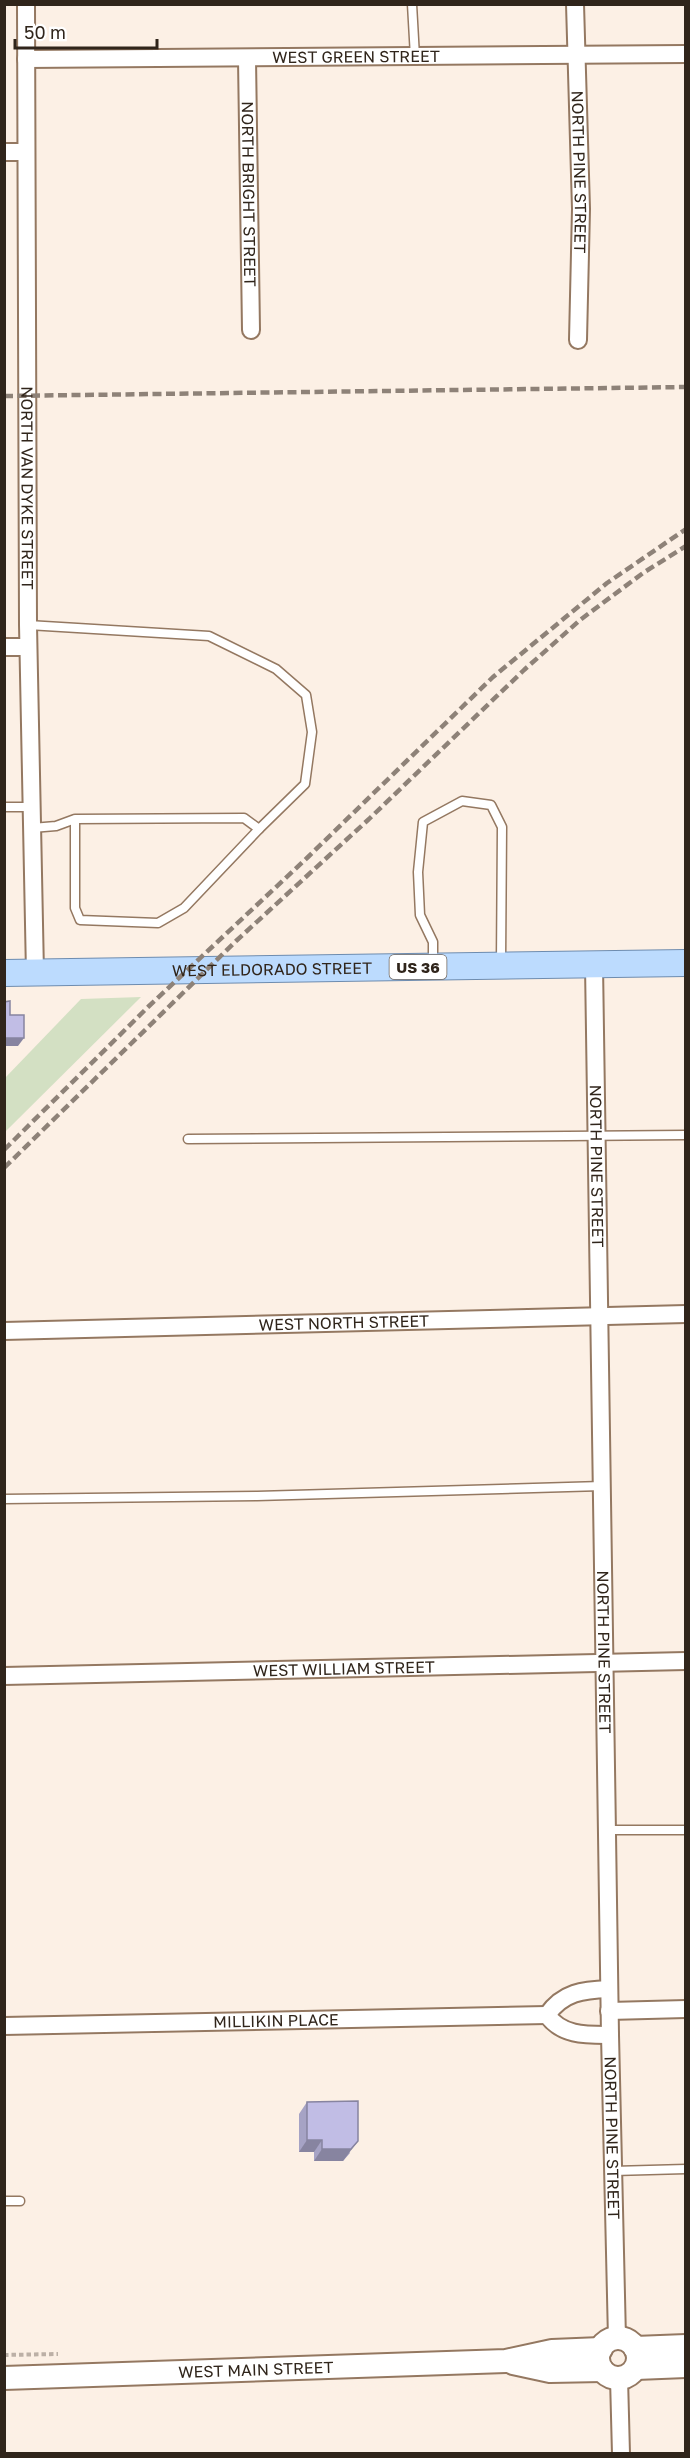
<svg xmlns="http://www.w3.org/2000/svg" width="690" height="2458" viewBox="0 0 690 2458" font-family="'Golos Text',sans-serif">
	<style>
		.green { fill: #d3e0c3 }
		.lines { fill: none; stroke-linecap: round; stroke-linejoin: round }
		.lane-casing { stroke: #947861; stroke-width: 11 }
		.street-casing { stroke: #947861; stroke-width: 20 }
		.secondary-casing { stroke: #947861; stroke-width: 26 }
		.primary-casing { stroke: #6e8caf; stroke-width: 28 }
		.path { stroke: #bcb0a6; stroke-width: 4; stroke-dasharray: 4.5 3; stroke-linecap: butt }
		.lane { stroke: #fff; stroke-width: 8 }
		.street { stroke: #fff; stroke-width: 16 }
		.secondary { stroke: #fff; stroke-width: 22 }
		.primary { stroke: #bcdbfe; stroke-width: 26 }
		.rail { stroke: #8e8278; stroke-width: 4.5; stroke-dasharray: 9 4.5; stroke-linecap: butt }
		.wall { fill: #a6a3c5 }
		.shaded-wall { fill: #8784a0 }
		.building { fill: #c1bde5; stroke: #8784a0; stroke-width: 1.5 }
		.labels { text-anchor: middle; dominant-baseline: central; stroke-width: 4.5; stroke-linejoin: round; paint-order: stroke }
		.shield { fill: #fff; stroke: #6e665f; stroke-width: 1.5 }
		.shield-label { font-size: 15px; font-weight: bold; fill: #30251b }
		.street-label { font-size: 16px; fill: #30251b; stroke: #fff }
	</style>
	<rect width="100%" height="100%" fill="#fcf0e5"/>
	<!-- green -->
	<path class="green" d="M 141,997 L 5,1132 L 5,1078 L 81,999 Z"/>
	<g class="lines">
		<defs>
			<g id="lane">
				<path d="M 412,4 L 415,57"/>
				<path d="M 28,625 L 209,636 L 276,669 L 306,695 L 312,732 L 305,784 L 259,829"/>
				<path d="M 4,807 L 32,807"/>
				<path d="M 32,828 L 56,826 L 75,819 L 244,818 L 259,829 L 184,908 L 158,923 L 80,920 L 75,908 L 75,819"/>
				<path d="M 433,963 L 433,942 L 420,915 L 418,872 L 423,822 L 462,801 L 491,805 L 502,827 L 501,962"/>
				<path d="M 188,1139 L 686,1135"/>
				<path d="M 4,1499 L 257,1496 L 602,1486"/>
				<path d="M 607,1830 L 686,1830"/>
				<path d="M 613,2171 L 686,2169"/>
				<path d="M 4,2201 L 20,2201"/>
			</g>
			<g id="street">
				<path id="s1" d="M 26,4 L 28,625 L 35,973"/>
				<path id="s2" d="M 575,4 L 581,209 L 578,340"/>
				<path id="s3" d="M 26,59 L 686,54"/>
				<path id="s4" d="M 247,59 L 251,330"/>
				<path d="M 4,152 L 26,152"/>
				<path d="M 4,647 L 28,647"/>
				<path id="s5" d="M 594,965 L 610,2035 L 617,2339"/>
				<path id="s6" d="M 4,1331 L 686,1314"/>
				<path id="s7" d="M 4,1676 L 686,1661"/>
				<path d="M 609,2011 L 686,2009"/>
				<path d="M 547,2015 C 563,1992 583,1990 609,1989"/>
				<path d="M 547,2015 C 562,2036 586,2035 610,2035"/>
				<path id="s8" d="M 4,2026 L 547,2015"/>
				<path d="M 619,2378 L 621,2454"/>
			</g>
			<g id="secondary">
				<circle cx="618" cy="2358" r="20"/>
				<path d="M 635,2348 L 686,2346"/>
				<path d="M 513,2363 L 550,2371 L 602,2370"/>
				<path d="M 636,2368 L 686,2366"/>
				<path id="s9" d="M 4,2378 L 506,2361 L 552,2351 L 601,2349"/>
			</g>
			<g id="primary">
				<path id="s10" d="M 4,973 L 686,963"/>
			</g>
		</defs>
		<!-- lane casing -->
		<use href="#lane" class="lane-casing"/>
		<!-- street casing -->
		<use href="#street" class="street-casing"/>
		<!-- secondary casing -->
		<use href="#secondary" class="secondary-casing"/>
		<!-- primary casing -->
		<use href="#primary" class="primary-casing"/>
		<!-- path -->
		<path class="path" d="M 4,2355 L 58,2354"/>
		<!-- lane -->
		<use href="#lane" class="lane"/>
		<!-- street -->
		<use href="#street" class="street"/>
		<!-- secondary -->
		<use href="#secondary" class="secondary"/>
		<!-- primary -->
		<use href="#primary" class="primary"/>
		<!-- rail -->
		<g class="rail">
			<path d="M 4,396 L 686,387"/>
			<path d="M 4,1150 L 148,1007 L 308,857 L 493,677 L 607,583 L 686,529"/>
			<path d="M 4,1168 L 236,941 L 369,819 L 524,670 L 580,620 L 643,573 L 686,546"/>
		</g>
	</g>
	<!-- wall -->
	<path class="wall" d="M 307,2102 L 350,2153 L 343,2161 L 314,2161 L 314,2152 L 299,2152 L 299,2114 Z"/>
	<!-- shaded-wall -->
	<g class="shaded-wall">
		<path d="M 4,1038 L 24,1038 L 18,1046 L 4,1046 Z"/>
		<path d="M 307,2140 L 322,2140 L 314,2152 L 299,2152 Z"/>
		<path d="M 358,2141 L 343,2161 L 314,2161 L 322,2149 Z"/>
	</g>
	<!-- building -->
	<g class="building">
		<path d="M 10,1001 L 10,1015 L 24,1015 L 24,1038 L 4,1038 L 4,1002 Z"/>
		<path d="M 358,2101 L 358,2141 L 351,2149 L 322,2149 L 322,2140 L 307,2140 L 307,2102 Z"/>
	</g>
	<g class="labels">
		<!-- shield labels -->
		<rect class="shield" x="389.5" y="955" width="57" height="24" rx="4.5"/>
		<g class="shield-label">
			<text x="418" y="967">US 36</text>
		</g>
		<!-- street labels -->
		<g class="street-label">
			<text stroke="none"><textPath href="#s3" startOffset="330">WEST GREEN STREET</textPath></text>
			<text stroke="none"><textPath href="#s2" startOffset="168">NORTH PINE STREET</textPath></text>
			<text stroke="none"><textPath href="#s4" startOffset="135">NORTH BRIGHT STREET</textPath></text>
			<text stroke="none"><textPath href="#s1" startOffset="484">NORTH VAN DYKE STREET</textPath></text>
			<text stroke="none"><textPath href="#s10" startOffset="268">WEST ELDORADO STREET</textPath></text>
			<text stroke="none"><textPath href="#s5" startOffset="201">NORTH PINE STREET</textPath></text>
			<text stroke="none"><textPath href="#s6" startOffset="340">WEST NORTH STREET</textPath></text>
			<text stroke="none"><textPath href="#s5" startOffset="687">NORTH PINE STREET</textPath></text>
			<text stroke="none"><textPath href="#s7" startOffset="340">WEST WILLIAM STREET</textPath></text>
			<text stroke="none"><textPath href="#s8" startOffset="272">MILLIKIN PLACE</textPath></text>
			<text stroke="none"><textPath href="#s5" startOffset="1173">NORTH PINE STREET</textPath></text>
			<text stroke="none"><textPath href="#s9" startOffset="252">WEST MAIN STREET</textPath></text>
		</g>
	</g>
	<!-- border -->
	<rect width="690" height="2458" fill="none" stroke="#30251b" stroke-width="12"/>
	<!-- scale -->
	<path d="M15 39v9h142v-9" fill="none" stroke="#30251b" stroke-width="3"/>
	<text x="24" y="39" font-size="18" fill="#30251b" stroke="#ffffff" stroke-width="4.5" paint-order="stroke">50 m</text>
</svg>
